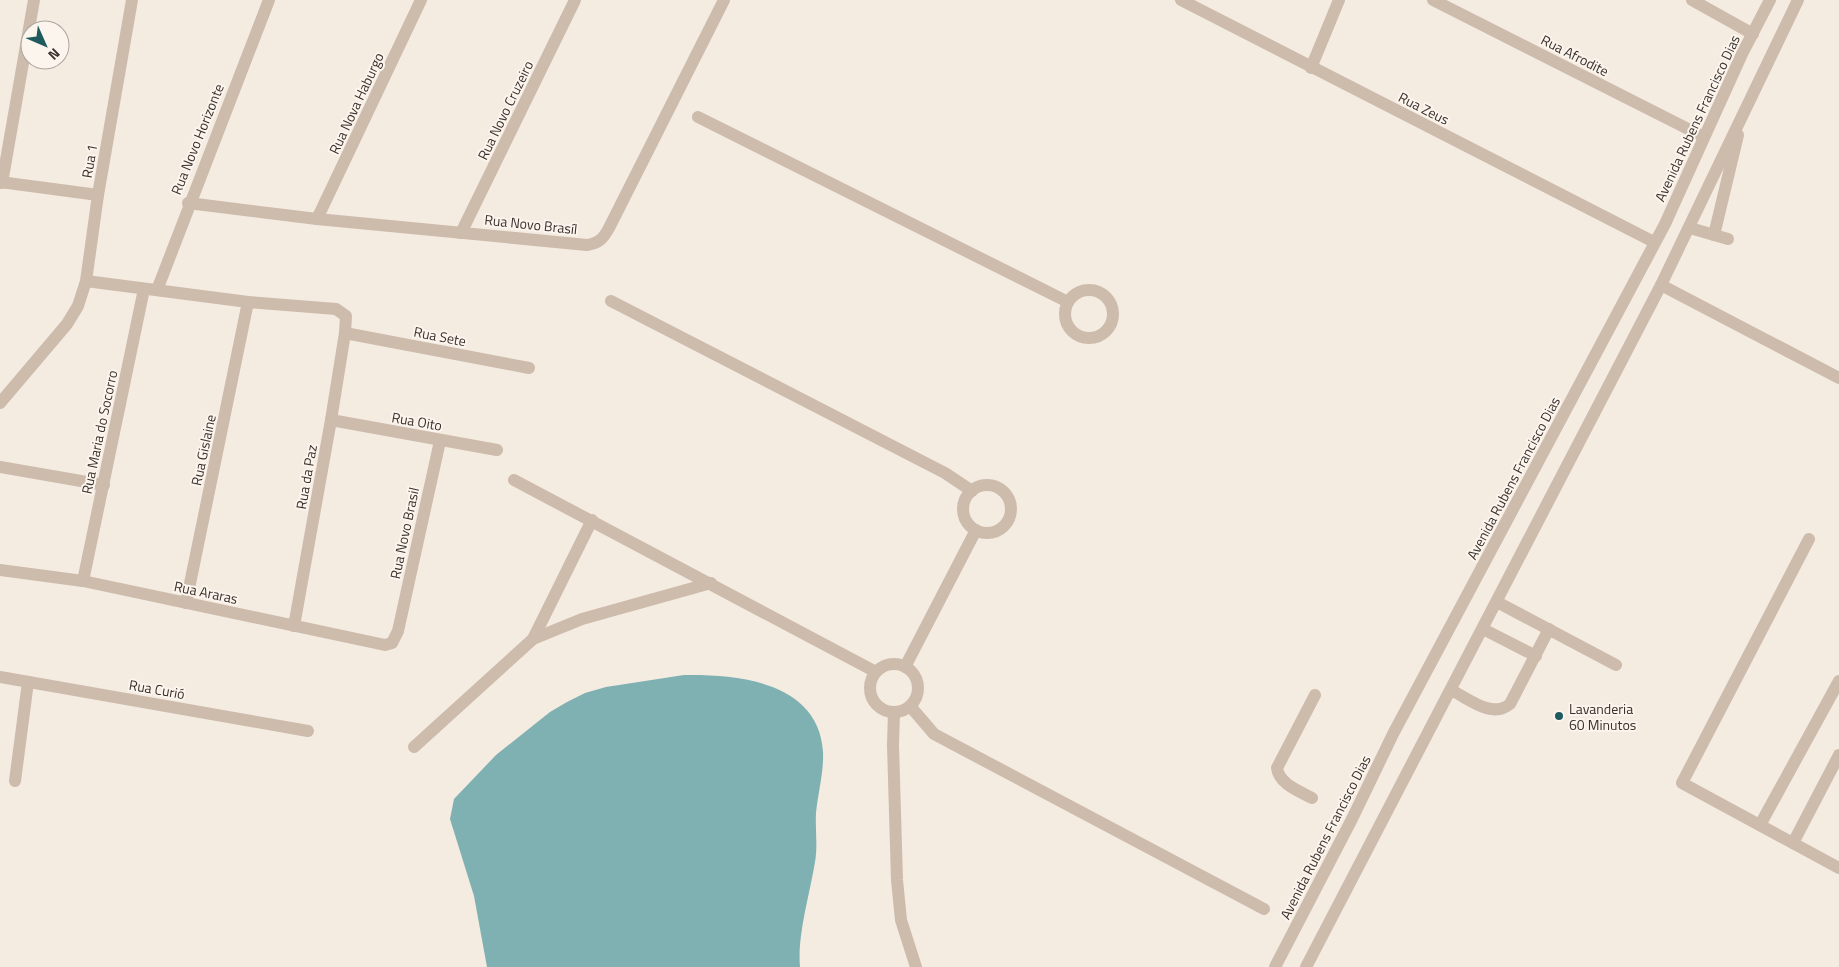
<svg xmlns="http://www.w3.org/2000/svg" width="1839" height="967" viewBox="0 0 1839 967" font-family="'Titillium Web',sans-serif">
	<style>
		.water { fill: #7fb0b2 }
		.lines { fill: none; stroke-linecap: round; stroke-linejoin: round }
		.minor { stroke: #cdbbac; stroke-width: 12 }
		.poi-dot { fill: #1f5a5e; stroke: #fbf5ee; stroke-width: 2 }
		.labels { text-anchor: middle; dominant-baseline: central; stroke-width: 4; stroke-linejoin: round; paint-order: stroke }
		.street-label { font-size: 14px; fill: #3b302b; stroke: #fbf5ee }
		.poi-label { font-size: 14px; fill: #3b302b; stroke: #fbf5ee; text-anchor: start }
	</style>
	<rect width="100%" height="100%" fill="#f4ebe1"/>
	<!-- water -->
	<path class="water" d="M 684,675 C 738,674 819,682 823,752 C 824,771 818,793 816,813 C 815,829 818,845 815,862 C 810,893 797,936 800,967 L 487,967 L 474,896 L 450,819 L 454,799 L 496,755 L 550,712 L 567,702 L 585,693 L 606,687 Z"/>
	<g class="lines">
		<!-- minor -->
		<g class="minor">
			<path d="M 1181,0 L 1654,242"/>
			<path d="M 1433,0 L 1704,137"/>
			<path d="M 1692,0 L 1753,34"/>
			<path d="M 1311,68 L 1339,0"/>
			<path d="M 698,117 L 1068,302"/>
			<path d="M 0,182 L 98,195"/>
			<path d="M 2,183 L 34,0"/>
			<path d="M 188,203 L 317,219 L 587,245 C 599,243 603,239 609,228 L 724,0"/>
			<path d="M 317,219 L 421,0"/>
			<path d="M 1690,228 L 1728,239"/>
			<path d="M 461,233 L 575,0"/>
			<path d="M 1714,235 L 1738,135"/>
			<path d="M 86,281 L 248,302 L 336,309 L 346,316 L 345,333 L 331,420 L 294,626"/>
			<path d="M 1661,285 L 1839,378"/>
			<path d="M 157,290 L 269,0"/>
			<circle cx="1089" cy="314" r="24"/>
			<path d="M 611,301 L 945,473 L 972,491"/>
			<path d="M 345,333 L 529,368"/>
			<path d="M 0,403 L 67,324 L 78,306 L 86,281 L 98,195 L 132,0"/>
			<path d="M 331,420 L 497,450"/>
			<path d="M 0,467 L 104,485"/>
			<path d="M 514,480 L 876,672"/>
			<circle cx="987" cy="509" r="24"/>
			<path d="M 1809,539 L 1682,783 L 1839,868"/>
			<path d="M 0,570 L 83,581 L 385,645 L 392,643 L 398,631 L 440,441"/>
			<path d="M 83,581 L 144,289"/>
			<path d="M 1497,602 L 1616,665"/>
			<path d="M 186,603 L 248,302"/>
			<path d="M 1483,629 L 1536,656"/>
			<path d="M 533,639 L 592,520"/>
			<circle cx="894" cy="688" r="24"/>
			<path d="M 905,667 L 976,530"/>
			<path d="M 0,677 L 308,731"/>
			<path d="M 1451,690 C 1469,699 1492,719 1510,704 L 1549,629"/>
			<path d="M 910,706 L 934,734 L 1264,909"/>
			<path d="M 894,712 L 893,745 L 897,880 L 901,920 L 916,967"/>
			<path d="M 414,747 L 533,639 L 582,619 L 711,583"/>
			<path d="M 15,781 L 28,682"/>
			<path d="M 1312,798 C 1299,791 1279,784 1277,768 L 1315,695"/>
			<path d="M 1760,825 L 1839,681"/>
			<path d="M 1793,843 L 1839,755"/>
			<path d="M 1275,967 L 1352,819 L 1393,734 L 1665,224 L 1742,54 L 1770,0"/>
			<path d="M 1306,967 L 1661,285 L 1798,0"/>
		</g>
	</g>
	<!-- markers -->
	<circle class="poi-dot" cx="1559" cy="716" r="5"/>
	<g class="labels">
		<!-- street labels -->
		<g class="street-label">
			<text transform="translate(1575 55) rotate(27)">Rua Afrodite</text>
			<text transform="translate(356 103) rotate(-65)">Rua Nova Haburgo</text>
			<text transform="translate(1424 108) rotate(27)">Rua Zeus</text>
			<text transform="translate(505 110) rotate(-64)">Rua Novo Cruzeiro</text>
			<text transform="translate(1697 118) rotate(-65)">Avenida Rubens Francisco Dias</text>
			<text transform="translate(197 139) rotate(-68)">Rua Novo Horizonte</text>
			<text transform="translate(89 161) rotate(-80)">Rua 1</text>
			<text transform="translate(531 224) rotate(6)">Rua Novo Brasíl</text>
			<text transform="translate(440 336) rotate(11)">Rua Sete</text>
			<text transform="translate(417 421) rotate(10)">Rua Oito</text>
			<text transform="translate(99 432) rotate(-78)">Rua Maria do Socorro</text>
			<text transform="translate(203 450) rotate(-78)">Rua Gislaine</text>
			<text transform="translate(306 477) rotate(-80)">Rua da Paz</text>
			<text transform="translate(1513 478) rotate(-62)">Avenida Rubens Francisco Dias</text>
			<text transform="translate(404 533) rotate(-78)">Rua Novo Brasil</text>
			<text transform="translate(206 592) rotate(12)">Rua Araras</text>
			<text transform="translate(157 689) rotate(10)">Rua Curió</text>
			<text transform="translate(1325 837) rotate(-63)">Avenida Rubens Francisco Dias</text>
		</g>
		<!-- poi labels -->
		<g class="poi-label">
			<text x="1569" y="708">Lavanderia<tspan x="1569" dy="16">60 Minutos</tspan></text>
		</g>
	</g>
	<!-- north arrow -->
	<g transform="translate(45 45) rotate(135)"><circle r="24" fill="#fbf5ee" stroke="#aea6a0"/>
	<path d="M0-4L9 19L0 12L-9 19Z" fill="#1f5a5e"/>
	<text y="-8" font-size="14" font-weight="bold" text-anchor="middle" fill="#3b302b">N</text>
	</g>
</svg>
